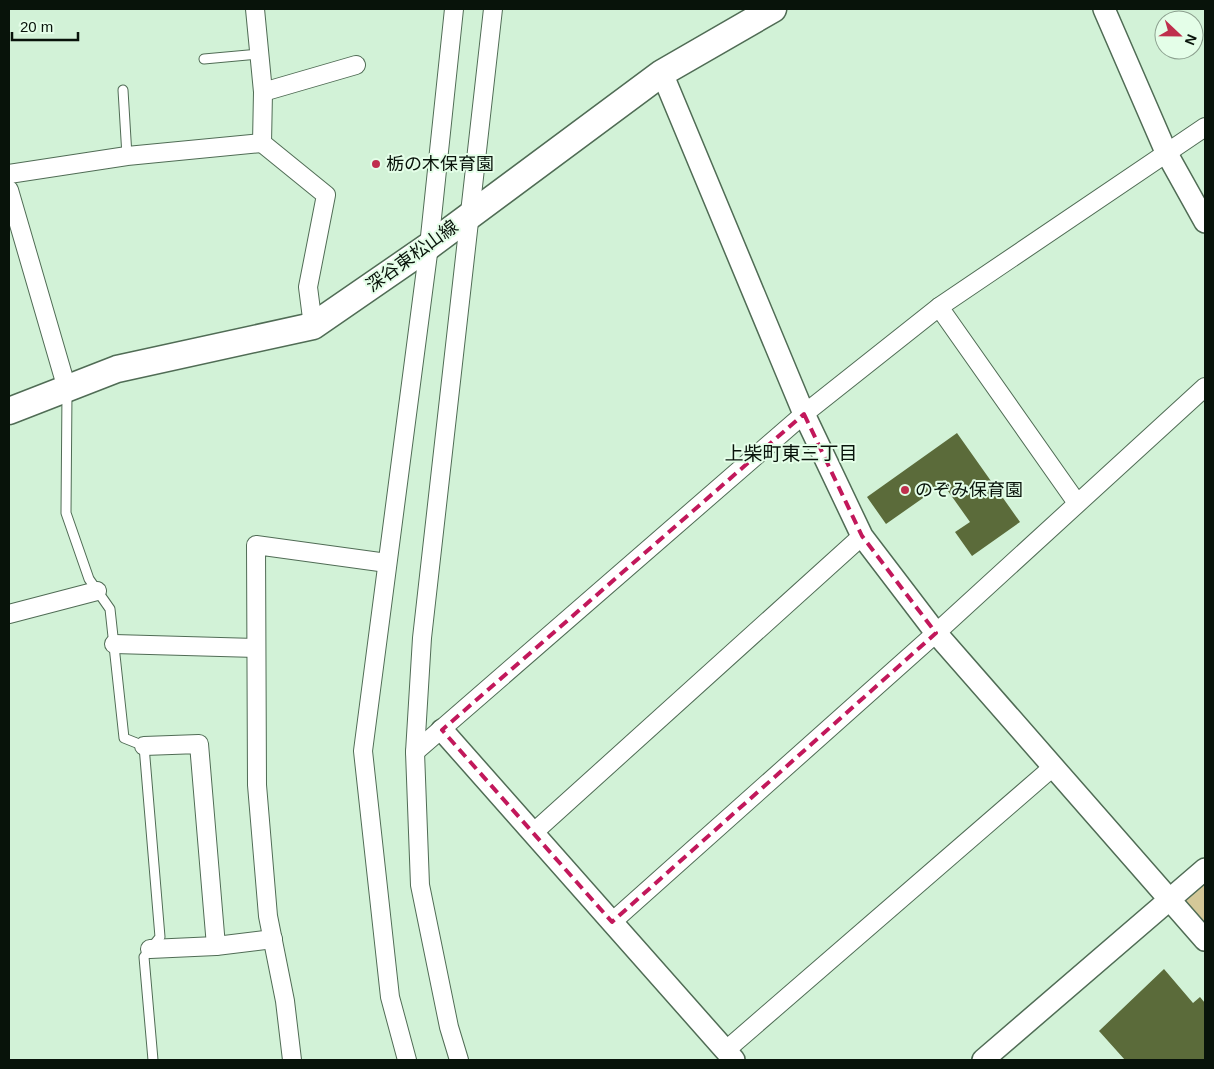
<svg xmlns="http://www.w3.org/2000/svg" width="1214" height="1069" viewBox="0 0 1214 1069" font-family="Helvetica,'Noto Sans JP',sans-serif">
	<style>
		.green { fill: #d4c898 }
		.building { fill: #5b6b3a }
		.lines { fill: none; stroke-linecap: round; stroke-linejoin: round }
		.service-casing { stroke: #506c55; stroke-width: 11 }
		.minor-casing { stroke: #506c55; stroke-width: 20 }
		.tertiary-casing { stroke: #506c55; stroke-width: 24 }
		.primary-casing { stroke: #506c55; stroke-width: 29 }
		.service { stroke: #fff; stroke-width: 9 }
		.minor { stroke: #fff; stroke-width: 18 }
		.tertiary { stroke: #fff; stroke-width: 21 }
		.primary { stroke: #fff; stroke-width: 26 }
		.marked { fill: none; stroke: #c2185b; stroke-width: 4; stroke-dasharray: 10 6; stroke-linejoin: round }
		.poi-dot { fill: #bf2f4d; stroke: #e4fee8; stroke-width: 2 }
		.labels { text-anchor: middle; dominant-baseline: central; stroke-width: 4; stroke-linejoin: round; paint-order: stroke }
		.poi-label { font-size: 18px; fill: #08130a; stroke: #e4fee8; text-anchor: start }
		.street-label { font-size: 18px; fill: #08130a; stroke: #e4fee8 }
		.neighbourhood-label { font-size: 19px; fill: #08130a; stroke: #e4fee8 }
	</style>
	<rect width="100%" height="100%" fill="#d2f2d7"/>
	<!-- green -->
	<path class="green" d="M 1205,870 L 1205,940 L 1170,901 Z"/>
	<!-- building -->
	<g class="building">
		<path d="M 957,433 L 1020,522 L 972,556 L 955,532 L 970,522 L 943,484 L 886,524 L 867,497 Z"/>
		<path d="M 1164,969 L 1193,1003 L 1200,997 L 1205,1003 L 1205,1060 L 1125,1060 L 1099,1031 Z"/>
	</g>
	<g class="lines">
		<defs>
			<g id="service">
				<path d="M 204,59 L 259,54"/>
				<path d="M 123,90 L 127,156"/>
				<path d="M 67,392 L 66,513 L 89,579 L 110,609 L 124,738 L 144,746 L 160,937 L 144,957 L 153,1060"/>
			</g>
			<g id="minor">
				<path d="M 255,9 L 263,92 L 262,143 L 326,195 L 308,287 L 313,326"/>
				<path d="M 263,92 L 356,65"/>
				<path d="M 9,174 L 127,156 L 262,143"/>
				<path d="M 9,190 L 67,389"/>
				<path d="M 939,307 L 1077,503"/>
				<path d="M 9,614 L 97,591"/>
				<path d="M 114,644 L 256,648"/>
				<path d="M 144,746 L 199,744 L 216,946 L 150,949"/>
				<path d="M 415,752 L 804,414 L 939,307 L 1205,127"/>
				<path d="M 533,833 L 862,536"/>
				<path d="M 612,922 L 936,633 L 1205,387"/>
				<path d="M 216,946 L 273,939"/>
				<path d="M 725,1051 L 1053,767"/>
				<path d="M 292,1060 L 285,1001 L 268,916 L 257,785 L 256,545 L 387,563"/>
				<path d="M 407,1060 L 390,997 L 363,751 L 429,246 L 454,9"/>
				<path d="M 459,1060 L 449,1027 L 420,885 L 415,752 L 422,638 L 493,9"/>
			</g>
			<g id="tertiary">
				<path d="M 1104,9 L 1166,152 L 1205,222"/>
				<path d="M 662,73 L 804,414 L 862,536 L 936,633 L 1205,940"/>
				<path d="M 442,730 L 734,1060"/>
				<path d="M 983,1060 L 1205,869"/>
			</g>
			<path id="primary" d="M 9,411 L 117,369 L 313,326 L 429,246 L 662,73 L 773,9"/>
		</defs>
		<!-- service casing -->
		<use href="#service" class="service-casing"/>
		<!-- minor casing -->
		<use href="#minor" class="minor-casing"/>
		<!-- tertiary casing -->
		<use href="#tertiary" class="tertiary-casing"/>
		<!-- primary casing -->
		<use href="#primary" class="primary-casing"/>
		<!-- service -->
		<use href="#service" class="service"/>
		<!-- minor -->
		<use href="#minor" class="minor"/>
		<!-- tertiary -->
		<use href="#tertiary" class="tertiary"/>
		<!-- primary -->
		<use href="#primary" class="primary"/>
	</g>
	<!-- marked area -->
	<path class="marked" d="M 804,414 L 862,536 L 936,633 L 612,922 L 442,730 Z"/>
	<!-- markers -->
	<g class="poi-dot">
		<circle cx="376" cy="164" r="5"/>
		<circle cx="905" cy="490" r="5"/>
	</g>
	<g class="labels">
		<!-- poi labels -->
		<g class="poi-label">
			<text x="386" y="164">栃の木保育園</text>
			<text x="915" y="490">のぞみ保育園</text>
		</g>
		<!-- street labels -->
		<g class="street-label">
			<text transform="translate(412 256) rotate(-36)">深谷東松山線</text>
		</g>
		<!-- neighbourhood labels -->
		<g class="neighbourhood-label">
			<text x="791" y="453">上柴町東三丁目</text>
		</g>
	</g>
	<!-- border -->
	<rect width="1214" height="1069" fill="none" stroke="#08130a" stroke-width="20"/>
	<!-- north arrow -->
	<g transform="translate(1179 35) rotate(112)"><circle r="24" fill="#e4fee8" stroke="#8ca08f"/>
	<path d="M0-4L9 19L0 12L-9 19Z" fill="#bf2f4d"/>
	<text y="-8" font-size="14" font-weight="bold" text-anchor="middle" fill="#08130a">N</text>
	</g>
	<!-- scale -->
	<path d="M12 32v8h66v-8" fill="none" stroke="#08130a" stroke-width="2.5"/>
	<text x="20" y="32" font-size="15" fill="#08130a" stroke="#e4fee8" stroke-width="4" paint-order="stroke">20 m</text>
</svg>
